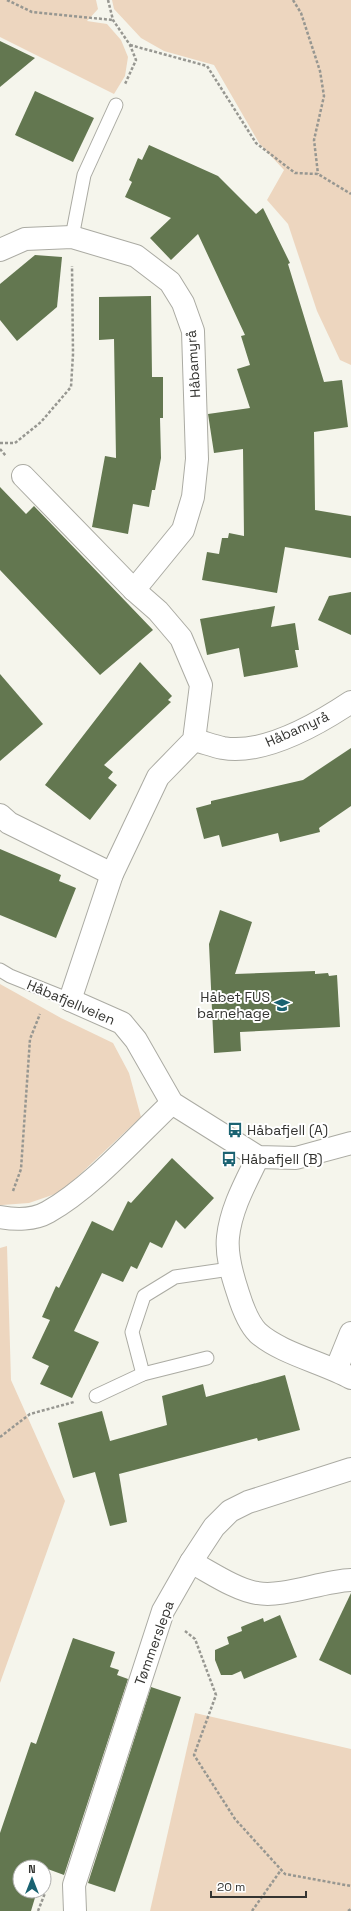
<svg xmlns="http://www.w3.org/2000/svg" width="351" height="1911" viewBox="0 0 351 1911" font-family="'Space Grotesk',sans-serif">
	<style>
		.green { fill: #edd6bf }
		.building { fill: #637750 }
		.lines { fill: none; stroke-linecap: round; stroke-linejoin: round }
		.lane-casing { stroke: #ababa3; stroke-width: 15 }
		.street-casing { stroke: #ababa3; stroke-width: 24 }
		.secondary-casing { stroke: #ababa3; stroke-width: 24 }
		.path { stroke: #979791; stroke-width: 2.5; stroke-dasharray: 3 2; stroke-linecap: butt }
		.lane { stroke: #fff; stroke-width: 13 }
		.street { stroke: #fff; stroke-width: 22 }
		.secondary { stroke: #fff; stroke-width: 22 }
		.labels { text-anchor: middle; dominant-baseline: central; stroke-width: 4; stroke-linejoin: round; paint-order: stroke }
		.street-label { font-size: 14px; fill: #343431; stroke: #fff }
		.poi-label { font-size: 14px; fill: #343431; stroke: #fff; text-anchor: start }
	</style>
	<rect width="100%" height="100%" fill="#f5f5ec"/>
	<!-- green -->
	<g class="green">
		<path d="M 0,0 L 96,0 L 98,9 L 87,21 L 107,24 L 121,40 L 128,57 L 125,76 L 114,94 L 0,37 Z"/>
		<path d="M 112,0 L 351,0 L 351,365 L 340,360 L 317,311 L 288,224 L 267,200 L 284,170 L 259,143 L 214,65 L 164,51 L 141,38 L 114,9 Z"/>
		<path d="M 0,984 L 61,1018 L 113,1043 L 129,1073 L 141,1117 L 61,1192 L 29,1203 L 2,1205 L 0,1205 Z"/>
		<path d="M 7,1246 L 11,1380 L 65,1501 L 0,1683 L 0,1248 Z"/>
		<path d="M 195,1713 L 351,1749 L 351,1911 L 150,1911 Z"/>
	</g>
	<!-- building -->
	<g class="building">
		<path d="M 0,41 L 35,58 L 0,87 Z"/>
		<path d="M 35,91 L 94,118 L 73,162 L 15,135 Z"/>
		<path d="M 149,145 L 218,176 L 256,214 L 263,208 L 290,263 L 288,264 L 324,382 L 342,380 L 348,427 L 314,432 L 315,510 L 351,516 L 351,558 L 285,547 L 277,593 L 202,580 L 207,552 L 219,554 L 222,538 L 228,538 L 229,533 L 244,536 L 243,449 L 214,453 L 208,414 L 250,408 L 237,369 L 250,365 L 241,336 L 245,335 L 198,234 L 171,260 L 150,238 L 171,218 L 125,197 L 132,182 L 129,180 L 138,158 L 142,160 Z"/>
		<path d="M 35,255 L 62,257 L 57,307 L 17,341 L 0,320 L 0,284 Z"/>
		<path d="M 151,296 L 152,377 L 163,377 L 163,418 L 160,418 L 161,458 L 155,490 L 152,490 L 149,507 L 133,504 L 128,534 L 92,527 L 105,456 L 116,458 L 114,339 L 99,340 L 99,297 Z"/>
		<path d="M 0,487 L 26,514 L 34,506 L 153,630 L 100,675 L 0,570 Z"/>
		<path d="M 351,592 L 351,635 L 318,620 L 329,596 Z"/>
		<path d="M 275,606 L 271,627 L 295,623 L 299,650 L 295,650 L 298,667 L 244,677 L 239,648 L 207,655 L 200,619 Z"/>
		<path d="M 140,662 L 172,696 L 168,700 L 171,702 L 104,765 L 113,772 L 108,778 L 117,785 L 90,820 L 45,785 Z"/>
		<path d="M 0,674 L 43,724 L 0,761 Z"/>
		<path d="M 351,748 L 351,806 L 319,828 L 320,832 L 280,842 L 278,833 L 222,847 L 219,835 L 204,839 L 196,808 L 211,804 L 211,801 L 303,780 Z"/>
		<path d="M 0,849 L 61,875 L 59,881 L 76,888 L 56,938 L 0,915 Z"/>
		<path d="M 220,910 L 252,922 L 235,974 L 315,971 L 315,974 L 328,973 L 329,976 L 337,975 L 340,1027 L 240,1032 L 241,1051 L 214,1053 L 209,944 Z"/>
		<path d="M 172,1158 L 214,1198 L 185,1229 L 176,1220 L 162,1248 L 150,1242 L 137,1269 L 131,1266 L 123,1282 L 102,1273 L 74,1331 L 99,1342 L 72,1398 L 40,1384 L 49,1366 L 32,1358 L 50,1320 L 42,1317 L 56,1286 L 59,1288 L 92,1221 L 113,1231 L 128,1201 L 131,1203 Z"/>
		<path d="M 285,1375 L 300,1430 L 258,1441 L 257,1438 L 119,1474 L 127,1522 L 110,1526 L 95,1472 L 73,1478 L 58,1423 L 102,1411 L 110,1441 L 167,1425 L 162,1396 L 203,1384 L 206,1397 Z"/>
		<path d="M 351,1593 L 351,1675 L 319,1660 Z"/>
		<path d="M 280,1615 L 297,1657 L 244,1679 L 241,1671 L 232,1675 L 221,1675 L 215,1660 L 215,1650 L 229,1644 L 227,1637 L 242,1631 L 241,1627 L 263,1618 L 264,1622 Z"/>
		<path d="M 73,1638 L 115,1652 L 110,1667 L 119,1670 L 117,1675 L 128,1679 L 64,1875 L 45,1868 L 44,1871 L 44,1867 L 20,1867 L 20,1891 L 37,1891 L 31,1911 L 0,1911 L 0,1833 L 31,1742 L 36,1744 Z"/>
		<path d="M 151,1687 L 181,1697 L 115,1892 L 88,1883 Z"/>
	</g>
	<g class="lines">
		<defs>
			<g id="lane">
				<path d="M 72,237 L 84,175 L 116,105"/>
				<path d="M 0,970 L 10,976 L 70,1000"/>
				<path d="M 143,1374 L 132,1332 L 144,1296 L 175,1277 L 230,1269"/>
				<path d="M 96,1396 L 143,1374 L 207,1358"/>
			</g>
			<g id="street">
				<path d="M 0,250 L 25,239 L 72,237 L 136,256 L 170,282 L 183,303 L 193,331 L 197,459 L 193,497 L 183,530 L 134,590"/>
				<path d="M 23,476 L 134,590 L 158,611 L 181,638 L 201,685 L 194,740 L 158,777 L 112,874 L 70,1000"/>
				<path d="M 194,740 C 203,742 213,746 223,748 C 264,755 318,724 351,702"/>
				<path d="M 0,815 L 9,823 L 112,874"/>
				<path d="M 258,1157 C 246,1182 231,1208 228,1237 C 226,1255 232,1275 238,1293 C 242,1306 248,1323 258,1333 C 280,1353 324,1363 351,1378"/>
				<path d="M 0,1217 C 15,1220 34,1220 48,1212 C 91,1188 135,1138 172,1103"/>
				<path d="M 336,1370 L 351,1333"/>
				<path d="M 191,1562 C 210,1572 236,1590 257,1593 C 283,1598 322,1581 351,1580"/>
				<path d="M 75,1911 L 74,1885 L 163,1611 L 191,1562 L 214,1527 L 230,1511 L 248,1502 L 351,1469"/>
			</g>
			<path id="secondary" d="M 70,1000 L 122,1023 L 136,1040 L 172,1103 L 258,1157 L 296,1158 L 351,1143"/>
		</defs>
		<!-- lane casing -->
		<use href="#lane" class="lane-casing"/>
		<!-- street casing -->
		<use href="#street" class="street-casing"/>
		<!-- secondary casing -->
		<use href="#secondary" class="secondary-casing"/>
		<!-- path -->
		<g class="path">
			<path d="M 7,0 L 32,12 L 113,20"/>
			<path d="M 108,0 L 113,20 L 130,45 L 136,60 L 125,84"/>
			<path d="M 293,0 L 301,13 L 320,71 L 324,96 L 314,140 L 318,174"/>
			<path d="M 130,45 L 207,66 L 256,143 L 295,173 L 318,174 L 351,194"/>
			<path d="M 0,443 L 15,443 L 41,422 L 71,387 L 73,354 L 72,266"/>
			<path d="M 0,449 L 6,456"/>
			<path d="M 13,1191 L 21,1169 L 30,1039 L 40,1014"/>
			<path d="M 0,1437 L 30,1414 L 74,1402"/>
			<path d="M 185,1631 L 195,1639 L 216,1695 L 194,1755 L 235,1819 L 285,1874 L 351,1886"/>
			<path d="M 38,1911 L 45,1893"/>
			<path d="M 252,1911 L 281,1870"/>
			<path d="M 348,1911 L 351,1909"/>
		</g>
		<!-- lane -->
		<use href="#lane" class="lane"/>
		<!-- street -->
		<use href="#street" class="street"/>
		<!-- secondary -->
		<use href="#secondary" class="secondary"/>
	</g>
	<!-- icons -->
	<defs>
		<symbol id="school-bare" viewBox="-9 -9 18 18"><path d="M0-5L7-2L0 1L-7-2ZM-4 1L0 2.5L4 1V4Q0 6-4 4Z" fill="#1a6271" stroke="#fff" stroke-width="2.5" paint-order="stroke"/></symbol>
		<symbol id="bus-bare" viewBox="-9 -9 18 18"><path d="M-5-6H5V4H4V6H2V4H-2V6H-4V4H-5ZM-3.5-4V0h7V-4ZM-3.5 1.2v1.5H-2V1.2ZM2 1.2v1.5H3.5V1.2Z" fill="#1a6271" stroke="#fff" stroke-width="2.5" paint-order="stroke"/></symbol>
	</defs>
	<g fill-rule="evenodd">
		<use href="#school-bare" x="271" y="994" width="22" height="22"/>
		<use href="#bus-bare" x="224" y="1119" width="22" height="22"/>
		<use href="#bus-bare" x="218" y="1148" width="22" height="22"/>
	</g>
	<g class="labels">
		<!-- street labels -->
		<g class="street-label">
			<text transform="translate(193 364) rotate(-94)">Håbamyrå</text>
			<text transform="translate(297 729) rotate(-24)">Håbamyrå</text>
			<text transform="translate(71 1002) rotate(23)">Håbafjellveien</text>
			<text transform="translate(154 1643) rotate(-70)">Tømmerslepa</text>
		</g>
		<!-- poi labels -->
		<g class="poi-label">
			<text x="270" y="997" text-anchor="end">Håbet FUS<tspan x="270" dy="16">barnehage</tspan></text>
			<text x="247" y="1130">Håbafjell (A)</text>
			<text x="241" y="1159">Håbafjell (B)</text>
		</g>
	</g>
	<!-- north arrow -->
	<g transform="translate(32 1879)"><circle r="19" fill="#ffffff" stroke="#aeaead"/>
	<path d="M0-3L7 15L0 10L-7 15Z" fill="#1a6271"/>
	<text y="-6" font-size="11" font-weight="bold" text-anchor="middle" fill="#343431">N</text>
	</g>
	<!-- scale -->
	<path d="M211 1891v6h95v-6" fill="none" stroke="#343431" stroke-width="2"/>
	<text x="217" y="1891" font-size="12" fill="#343431" stroke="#ffffff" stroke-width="3" paint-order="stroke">20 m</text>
</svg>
